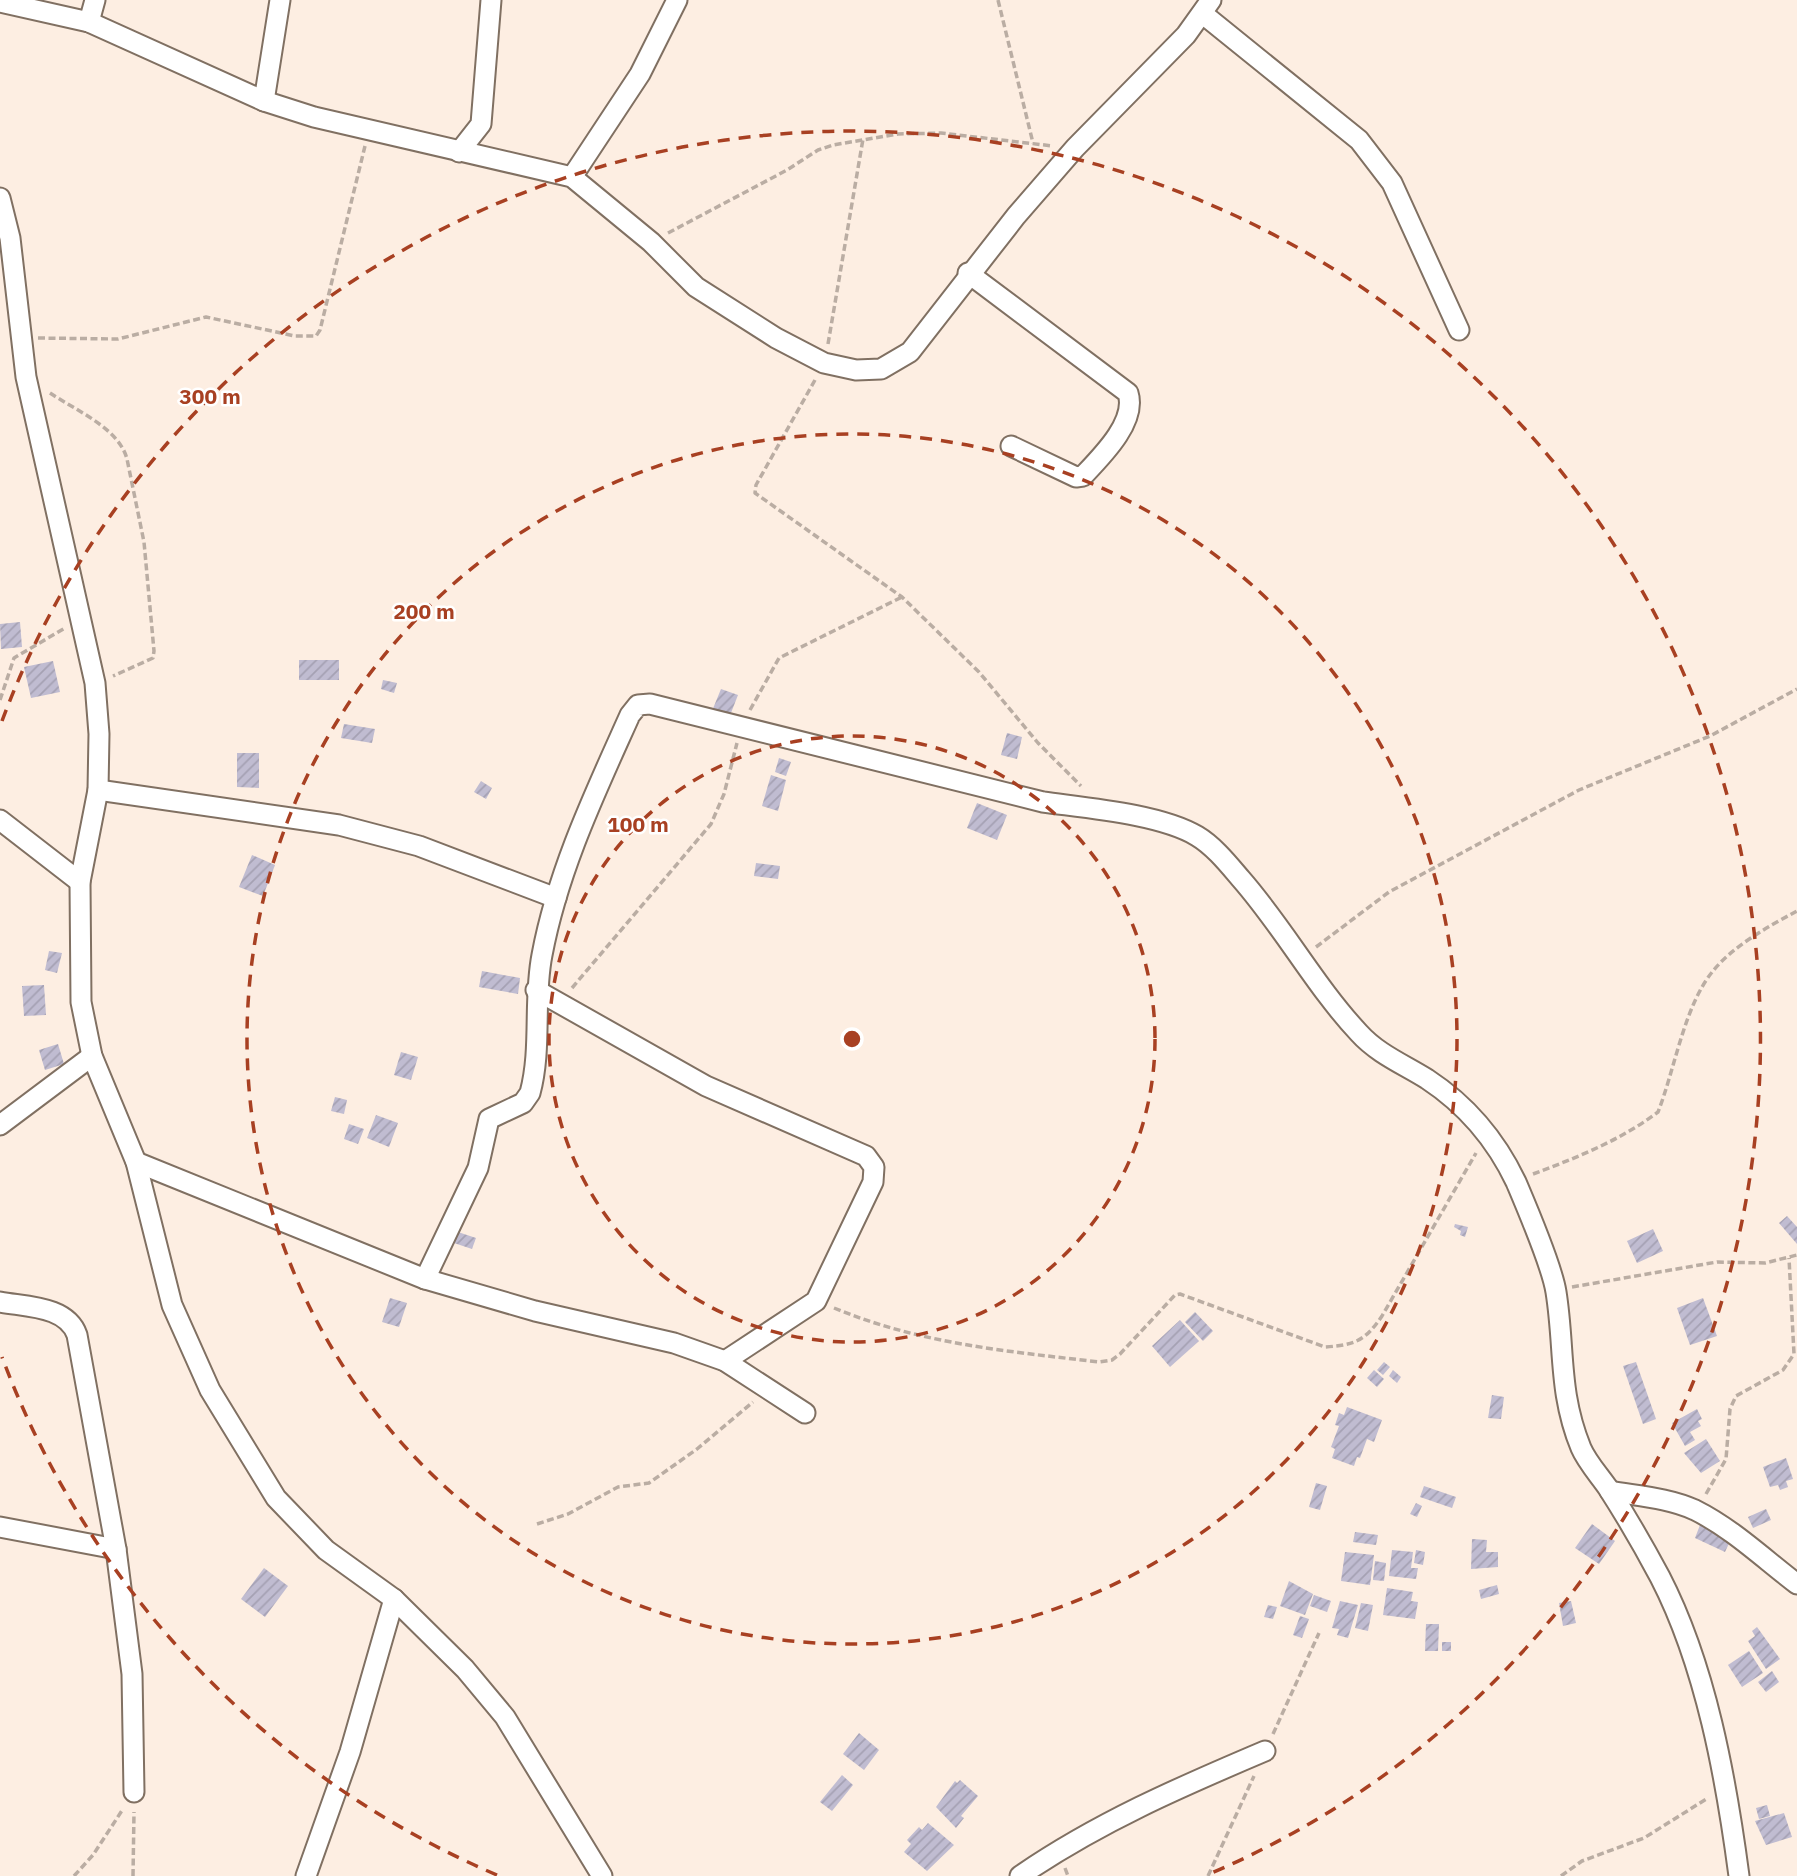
<svg xmlns="http://www.w3.org/2000/svg" width="1797" height="1876" viewBox="0 0 1797 1876" font-family="'IBM Plex Sans',sans-serif">
	<style>
		.building { fill: url(#building-hatch) }
		.lines { fill: none; stroke-linecap: round; stroke-linejoin: round }
		.minor-casing { stroke: #807062; stroke-width: 23 }
		.path { stroke: #baada3; stroke-width: 3.5; stroke-dasharray: 7 3.5; stroke-linecap: butt }
		.minor { stroke: #fff; stroke-width: 19 }
		.ring { fill: none; stroke: #a84022; stroke-width: 3.5; stroke-dasharray: 12 9 }
		.centre { fill: #a84022; stroke: #fff; stroke-width: 3.5 }
		.ring-label { font-size: 21px; text-anchor: middle; font-weight: bold; fill: #a84022; stroke: #fff; stroke-width: 5; stroke-linejoin: round; paint-order: stroke }
	</style>
	<defs>
		<pattern id="building-hatch" width="6" height="6" patternUnits="userSpaceOnUse" patternTransform="scale(1.75)"><rect width="6" height="6" fill="#c0bcd1"/><path d="M-1 1l2-2M0 6l6-6M5 7l2-2" fill="none" stroke="#a5a1b3"/></pattern>
	</defs>
	<rect width="100%" height="100%" fill="#fdeee2"/>
	<!-- building -->
	<g class="building">
		<path d="M 20,622 L 22,647 L 1,649 L 0,624 Z"/>
		<rect x="299" y="660" width="40" height="20"/>
		<path d="M 53,661 L 60,692 L 31,698 L 24,667 Z"/>
		<path d="M 383,680 L 397,683 L 394,693 L 381,689 Z"/>
		<path d="M 721,689 L 738,695 L 729,718 L 712,711 Z"/>
		<path d="M 344,724 L 375,729 L 372,743 L 341,738 Z"/>
		<path d="M 1007,733 L 1022,737 L 1017,759 L 1001,755 Z"/>
		<path d="M 237,753 L 259,753 L 259,788 L 237,787 Z"/>
		<path d="M 779,758 L 791,762 L 786,776 L 775,772 Z"/>
		<path d="M 771,775 L 786,780 L 778,811 L 762,806 Z"/>
		<path d="M 481,781 L 492,788 L 486,799 L 474,792 Z"/>
		<path d="M 977,803 L 1007,815 L 997,840 L 967,828 Z"/>
		<path d="M 252,855 L 275,865 L 263,896 L 239,887 Z"/>
		<path d="M 756,863 L 780,866 L 778,879 L 754,876 Z"/>
		<path d="M 49,951 L 62,953 L 57,973 L 45,970 Z"/>
		<path d="M 482,971 L 520,978 L 518,994 L 479,987 Z"/>
		<path d="M 44,985 L 46,1015 L 24,1016 L 22,986 Z"/>
		<path d="M 58,1044 L 64,1064 L 45,1070 L 39,1050 Z"/>
		<path d="M 401,1052 L 418,1057 L 411,1080 L 394,1075 Z"/>
		<path d="M 335,1097 L 347,1100 L 344,1114 L 331,1111 Z"/>
		<path d="M 376,1115 L 398,1123 L 389,1147 L 367,1138 Z"/>
		<path d="M 349,1124 L 364,1129 L 358,1144 L 344,1139 Z"/>
		<path d="M 1787,1216 L 1797,1227 L 1797,1244 L 1779,1223 Z"/>
		<path d="M 1455,1224 L 1468,1227 L 1465,1237 L 1460,1235 L 1461,1231 L 1454,1227 Z"/>
		<path d="M 1653,1229 L 1663,1251 L 1637,1263 L 1627,1241 Z"/>
		<path d="M 455,1231 L 476,1238 L 472,1249 L 451,1242 Z"/>
		<path d="M 390,1298 L 407,1303 L 399,1327 L 382,1322 Z"/>
		<path d="M 1703,1298 L 1717,1336 L 1690,1345 L 1677,1308 Z"/>
		<path d="M 1195,1312 L 1213,1331 L 1203,1341 L 1185,1322 Z"/>
		<path d="M 1180,1320 L 1199,1341 L 1170,1367 L 1152,1346 Z"/>
		<path d="M 1384,1362 L 1390,1367 L 1383,1375 L 1377,1370 Z"/>
		<path d="M 1636,1362 L 1656,1419 L 1643,1424 L 1623,1366 Z"/>
		<path d="M 1374,1370 L 1384,1379 L 1377,1387 L 1367,1378 Z"/>
		<path d="M 1393,1370 L 1401,1377 L 1397,1383 L 1389,1376 Z"/>
		<path d="M 1492,1395 L 1504,1397 L 1501,1419 L 1488,1418 Z"/>
		<path d="M 1347,1407 L 1382,1420 L 1374,1442 L 1367,1439 L 1360,1458 L 1357,1457 L 1354,1466 L 1332,1458 L 1335,1449 L 1331,1447 L 1339,1426 L 1335,1425 L 1339,1413 L 1344,1415 Z"/>
		<path d="M 1697,1409 L 1702,1419 L 1698,1421 L 1701,1426 L 1690,1432 L 1695,1440 L 1685,1446 L 1672,1423 Z"/>
		<path d="M 1706,1439 L 1720,1461 L 1701,1473 L 1684,1453 Z"/>
		<path d="M 1786,1458 L 1793,1479 L 1786,1481 L 1788,1487 L 1780,1490 L 1778,1485 L 1770,1487 L 1763,1467 Z"/>
		<path d="M 1316,1483 L 1327,1486 L 1320,1510 L 1309,1507 Z"/>
		<path d="M 1424,1486 L 1456,1497 L 1452,1508 L 1420,1497 Z"/>
		<path d="M 1416,1503 L 1422,1506 L 1417,1517 L 1410,1514 Z"/>
		<path d="M 1766,1509 L 1771,1520 L 1753,1528 L 1748,1517 Z"/>
		<path d="M 1592,1524 L 1615,1541 L 1599,1564 L 1575,1548 Z"/>
		<path d="M 1700,1525 L 1731,1539 L 1725,1552 L 1695,1538 Z"/>
		<path d="M 1355,1532 L 1378,1535 L 1376,1545 L 1353,1542 Z"/>
		<path d="M 1472,1539 L 1487,1540 L 1486,1552 L 1498,1552 L 1498,1567 L 1471,1569 Z"/>
		<path d="M 1392,1550 L 1413,1552 L 1411,1568 L 1418,1568 L 1416,1579 L 1389,1576 Z"/>
		<path d="M 1416,1550 L 1425,1552 L 1423,1565 L 1414,1563 Z"/>
		<path d="M 1345,1552 L 1374,1555 L 1370,1585 L 1341,1581 Z"/>
		<path d="M 1375,1561 L 1386,1563 L 1384,1581 L 1373,1580 Z"/>
		<path d="M 264,1568 L 288,1586 L 265,1617 L 241,1599 Z"/>
		<path d="M 1289,1581 L 1313,1594 L 1305,1615 L 1280,1606 Z"/>
		<path d="M 1497,1585 L 1499,1594 L 1481,1599 L 1479,1590 Z"/>
		<path d="M 1387,1588 L 1413,1592 L 1411,1601 L 1418,1602 L 1415,1619 L 1383,1615 Z"/>
		<path d="M 1314,1595 L 1331,1601 L 1327,1612 L 1310,1606 Z"/>
		<path d="M 1340,1601 L 1358,1605 L 1348,1638 L 1337,1635 L 1339,1629 L 1332,1628 Z"/>
		<path d="M 1571,1601 L 1576,1623 L 1563,1626 L 1559,1603 Z"/>
		<path d="M 1361,1603 L 1373,1605 L 1368,1631 L 1355,1628 Z"/>
		<path d="M 1268,1605 L 1277,1607 L 1273,1619 L 1264,1617 Z"/>
		<path d="M 1300,1616 L 1309,1619 L 1302,1638 L 1293,1635 Z"/>
		<path d="M 1426,1624 L 1439,1624 L 1438,1651 L 1425,1651 Z"/>
		<path d="M 1757,1627 L 1780,1659 L 1766,1669 L 1748,1641 L 1755,1636 L 1752,1631 Z"/>
		<rect x="1442" y="1642" width="9" height="9"/>
		<path d="M 1749,1651 L 1763,1673 L 1742,1687 L 1728,1665 Z"/>
		<path d="M 1772,1671 L 1779,1682 L 1766,1692 L 1758,1682 Z"/>
		<path d="M 859,1733 L 879,1750 L 864,1770 L 843,1754 Z"/>
		<path d="M 842,1775 L 853,1785 L 832,1811 L 820,1802 Z"/>
		<path d="M 960,1780 L 978,1796 L 961,1816 L 964,1818 L 956,1828 L 936,1807 L 955,1781 L 957,1783 Z"/>
		<path d="M 1767,1805 L 1770,1816 L 1759,1819 L 1756,1808 Z"/>
		<path d="M 1784,1813 L 1792,1837 L 1766,1845 L 1755,1821 Z"/>
		<path d="M 928,1823 L 954,1845 L 927,1871 L 904,1852 L 911,1844 L 907,1840 L 919,1827 L 922,1830 Z"/>
	</g>
	<g class="lines">
		<defs>
			<g id="minor">
				<path d="M 0,2 L 89,22 L 264,101 L 314,117 L 572,177 L 651,242 L 696,287 L 776,338 L 824,363 L 856,370 L 881,369 L 910,352 L 1016,216 L 1075,148 L 1186,35 L 1211,0"/>
				<path d="M 1203,14 L 1359,140 L 1392,183 L 1459,330"/>
				<path d="M 89,22 L 95,0"/>
				<path d="M 264,101 L 280,0"/>
				<path d="M 459,152 L 481,124 L 491,0"/>
				<path d="M 572,177 L 640,74 L 677,0"/>
				<path d="M 0,198 L 10,238 L 26,377 L 95,683 L 99,734 L 98,790 L 80,882 L 81,1002 L 92,1056 L 136,1162 L 172,1305 L 210,1390 L 276,1498 L 326,1550 L 394,1599 L 465,1669 L 505,1717 L 602,1876"/>
				<path d="M 968,273 L 1128,393 C 1137,421 1103,455 1083,476 L 1076,477 L 1011,446"/>
				<path d="M 98,790 L 339,825 L 419,846 L 556,898"/>
				<path d="M 0,820 L 80,882"/>
				<path d="M 536,990 L 706,1086 L 866,1156 L 874,1167 L 873,1182 L 816,1301 L 725,1361"/>
				<path d="M 0,1125 L 92,1056"/>
				<path d="M 136,1162 L 425,1279 L 535,1311 L 674,1343 L 725,1361 L 805,1413"/>
				<path d="M 425,1279 L 478,1168 L 489,1119 L 523,1103 L 530,1093 C 542,1049 533,1000 542,955 C 558,870 595,793 630,715 L 638,705 L 650,704 L 1043,802 C 1086,808 1160,814 1197,836 C 1214,846 1229,865 1241,879 C 1284,928 1315,986 1359,1033 C 1378,1054 1403,1064 1427,1079 C 1465,1104 1496,1140 1516,1182 C 1527,1208 1552,1266 1556,1292 C 1565,1348 1558,1392 1581,1448 C 1587,1462 1599,1475 1608,1488 C 1626,1516 1644,1547 1660,1577 C 1706,1666 1726,1778 1739,1876"/>
				<path d="M 0,1302 C 27,1307 67,1306 77,1335 L 116,1549 L 132,1674 L 134,1792"/>
				<path d="M 1610,1491 C 1638,1496 1669,1498 1695,1510 C 1733,1529 1764,1559 1797,1584"/>
				<path d="M 0,1527 L 116,1549"/>
				<path d="M 306,1876 L 350,1752 L 394,1599"/>
				<path d="M 1020,1876 C 1097,1823 1180,1787 1265,1751"/>
			</g>
		</defs>
		<!-- minor casing -->
		<use href="#minor" class="minor-casing"/>
		<!-- path -->
		<g class="path">
			<path d="M 998,0 L 1033,143"/>
			<path d="M 668,233 L 787,170 L 818,150 L 833,145 L 898,134 L 941,133 L 1053,146"/>
			<path d="M 38,338 L 118,339 L 206,317 L 295,336 L 316,336 L 320,330 L 365,146"/>
			<path d="M 828,344 L 863,139"/>
			<path d="M 815,380 L 756,485 L 755,493 L 902,597 L 979,672 L 1038,743 L 1081,786"/>
			<path d="M 50,393 C 75,410 119,428 127,459 L 144,542 L 154,651 L 153,658 L 113,676"/>
			<path d="M 0,700 L 14,658 L 65,628"/>
			<path d="M 750,710 L 779,658 L 902,597"/>
			<path d="M 1316,947 L 1389,892 L 1579,790 L 1710,736 L 1797,689"/>
			<path d="M 572,988 L 711,824 L 724,794 L 737,743"/>
			<path d="M 1533,1174 C 1576,1158 1621,1140 1658,1112 C 1675,1069 1684,1006 1713,971 C 1733,946 1769,926 1797,911"/>
			<path d="M 1572,1287 L 1717,1262 L 1765,1263 L 1797,1255"/>
			<path d="M 834,1308 C 921,1344 1006,1351 1099,1362 L 1112,1360 L 1120,1354 L 1175,1295 L 1180,1294 L 1325,1347 C 1355,1345 1365,1341 1382,1316 L 1476,1153"/>
			<path d="M 1706,1494 L 1726,1459 L 1730,1409 L 1736,1396 L 1783,1370 L 1794,1354 L 1789,1258"/>
			<path d="M 537,1524 L 568,1514 L 618,1487 L 649,1483 L 697,1449 L 753,1402"/>
			<path d="M 1273,1734 L 1319,1633"/>
			<path d="M 1065,1868 L 1068,1876"/>
			<path d="M 74,1876 L 93,1855 L 123,1809"/>
			<path d="M 133,1876 L 134,1812"/>
			<path d="M 1208,1876 L 1254,1776"/>
			<path d="M 1561,1876 L 1582,1861 L 1644,1838 L 1708,1798"/>
		</g>
		<!-- minor -->
		<use href="#minor" class="minor"/>
	</g>
	<!-- distance rings -->
	<g class="ring">
		<circle cx="852" cy="1039" r="303"/>
		<circle cx="852" cy="1039" r="605"/>
		<path d="M497 1875A908 908 0 0 1 2 1357M2 721A908 908 0 1 1 1207 1875"/>
	</g>
	<circle cx="852" cy="1039" r="10" class="centre"/>
	<g class="ring-label">
		<text x="210" y="404">300 m</text>
		<text x="424" y="619">200 m</text>
		<text x="638" y="832">100 m</text>
	</g>
</svg>
